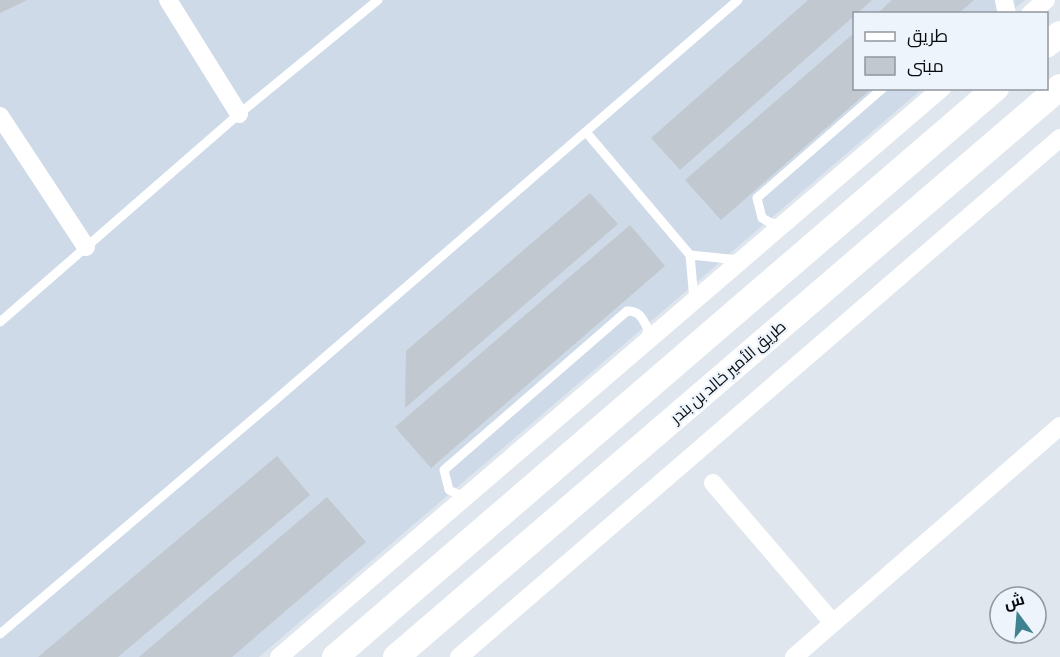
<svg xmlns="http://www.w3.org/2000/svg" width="1060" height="657" viewBox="0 0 1060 657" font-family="'Crimson Pro',Cairo,serif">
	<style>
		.built { fill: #cedae8 }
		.building { fill: #c1c8cf }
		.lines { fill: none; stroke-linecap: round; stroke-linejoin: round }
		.lane { stroke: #fff; stroke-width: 9 }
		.street { stroke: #fff; stroke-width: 18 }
		.secondary { stroke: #fff; stroke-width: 26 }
		.labels { text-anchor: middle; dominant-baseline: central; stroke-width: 4.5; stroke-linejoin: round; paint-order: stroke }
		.street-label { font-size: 16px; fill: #090c0e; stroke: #edf4fc }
	</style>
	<rect width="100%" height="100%" fill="#e0e6ee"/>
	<!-- built -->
	<path class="built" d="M 0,0 L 1025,0 L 1009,13 L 854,14 L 854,88 L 922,89 L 259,657 L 0,657 Z"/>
	<!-- building -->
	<g class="building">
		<path d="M 0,0 L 27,0 L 0,13 Z"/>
		<path d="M 808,0 L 872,0 L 680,170 L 651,138 Z"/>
		<path d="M 892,0 L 974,0 L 958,14 L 877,14 Z"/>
		<path d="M 854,33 L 854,88 L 872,88 L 721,220 L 685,180 Z"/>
		<path d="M 590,193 L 618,224 L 405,408 L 406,351 Z"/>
		<path d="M 630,225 L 665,266 L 431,468 L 395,427 Z"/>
		<path d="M 277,456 L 310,495 L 118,657 L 38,657 Z"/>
		<path d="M 327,497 L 366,542 L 232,657 L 139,657 Z"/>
	</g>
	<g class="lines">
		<!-- lane -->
		<g class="lane">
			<path d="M 586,132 L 690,255"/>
			<path d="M 781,224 L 771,223 L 762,218 L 757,198 L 883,88"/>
			<path d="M 694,300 L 690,255 L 739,260"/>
			<path d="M 0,322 L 239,114 L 378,0"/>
			<path d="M 464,497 L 449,490 L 444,470 L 627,311 C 640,311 642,318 648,329 L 645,339"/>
			<path d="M 0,634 L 273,402 L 738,0"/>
		</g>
		<!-- street -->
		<g class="street">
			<path d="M 168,0 L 239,114"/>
			<path d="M 1004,0 L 1007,14"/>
			<path d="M 1030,14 L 1046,0"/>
			<path d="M 0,116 L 86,247"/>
			<path d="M 713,483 L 833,623"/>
			<path d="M 279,657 L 942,88"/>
			<path d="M 459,657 L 1060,138"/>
			<path d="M 794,657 L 1060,426"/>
		</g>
		<!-- secondary -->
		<g class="secondary">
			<path d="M 1046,45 L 1060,34"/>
			<path d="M 335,657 L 996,88"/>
			<path d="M 396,657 L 1060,87"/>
		</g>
	</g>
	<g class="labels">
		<!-- street labels -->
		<g class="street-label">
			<text transform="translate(728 372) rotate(-41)">طريق الأمير خالد بن بندر</text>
		</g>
	</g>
	<!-- legend -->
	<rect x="853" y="12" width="195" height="78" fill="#edf4fc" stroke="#92979d" stroke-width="1.5"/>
	<rect x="865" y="32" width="30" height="9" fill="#ffffff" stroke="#92979d" stroke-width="1.5"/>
	<text x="907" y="42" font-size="18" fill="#090c0e">طريق</text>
	<rect x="865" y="57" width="30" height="18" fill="#c1c8cf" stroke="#92979d" stroke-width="1.5"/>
	<text x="907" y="72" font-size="18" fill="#090c0e">مبنى</text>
	<!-- north arrow -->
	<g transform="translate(1018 615) rotate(344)"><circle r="28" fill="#edf4fc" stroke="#92979d" stroke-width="1.5"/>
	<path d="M0-4.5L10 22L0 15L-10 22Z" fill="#3d828e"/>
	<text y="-9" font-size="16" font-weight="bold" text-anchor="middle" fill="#090c0e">ش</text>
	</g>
</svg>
